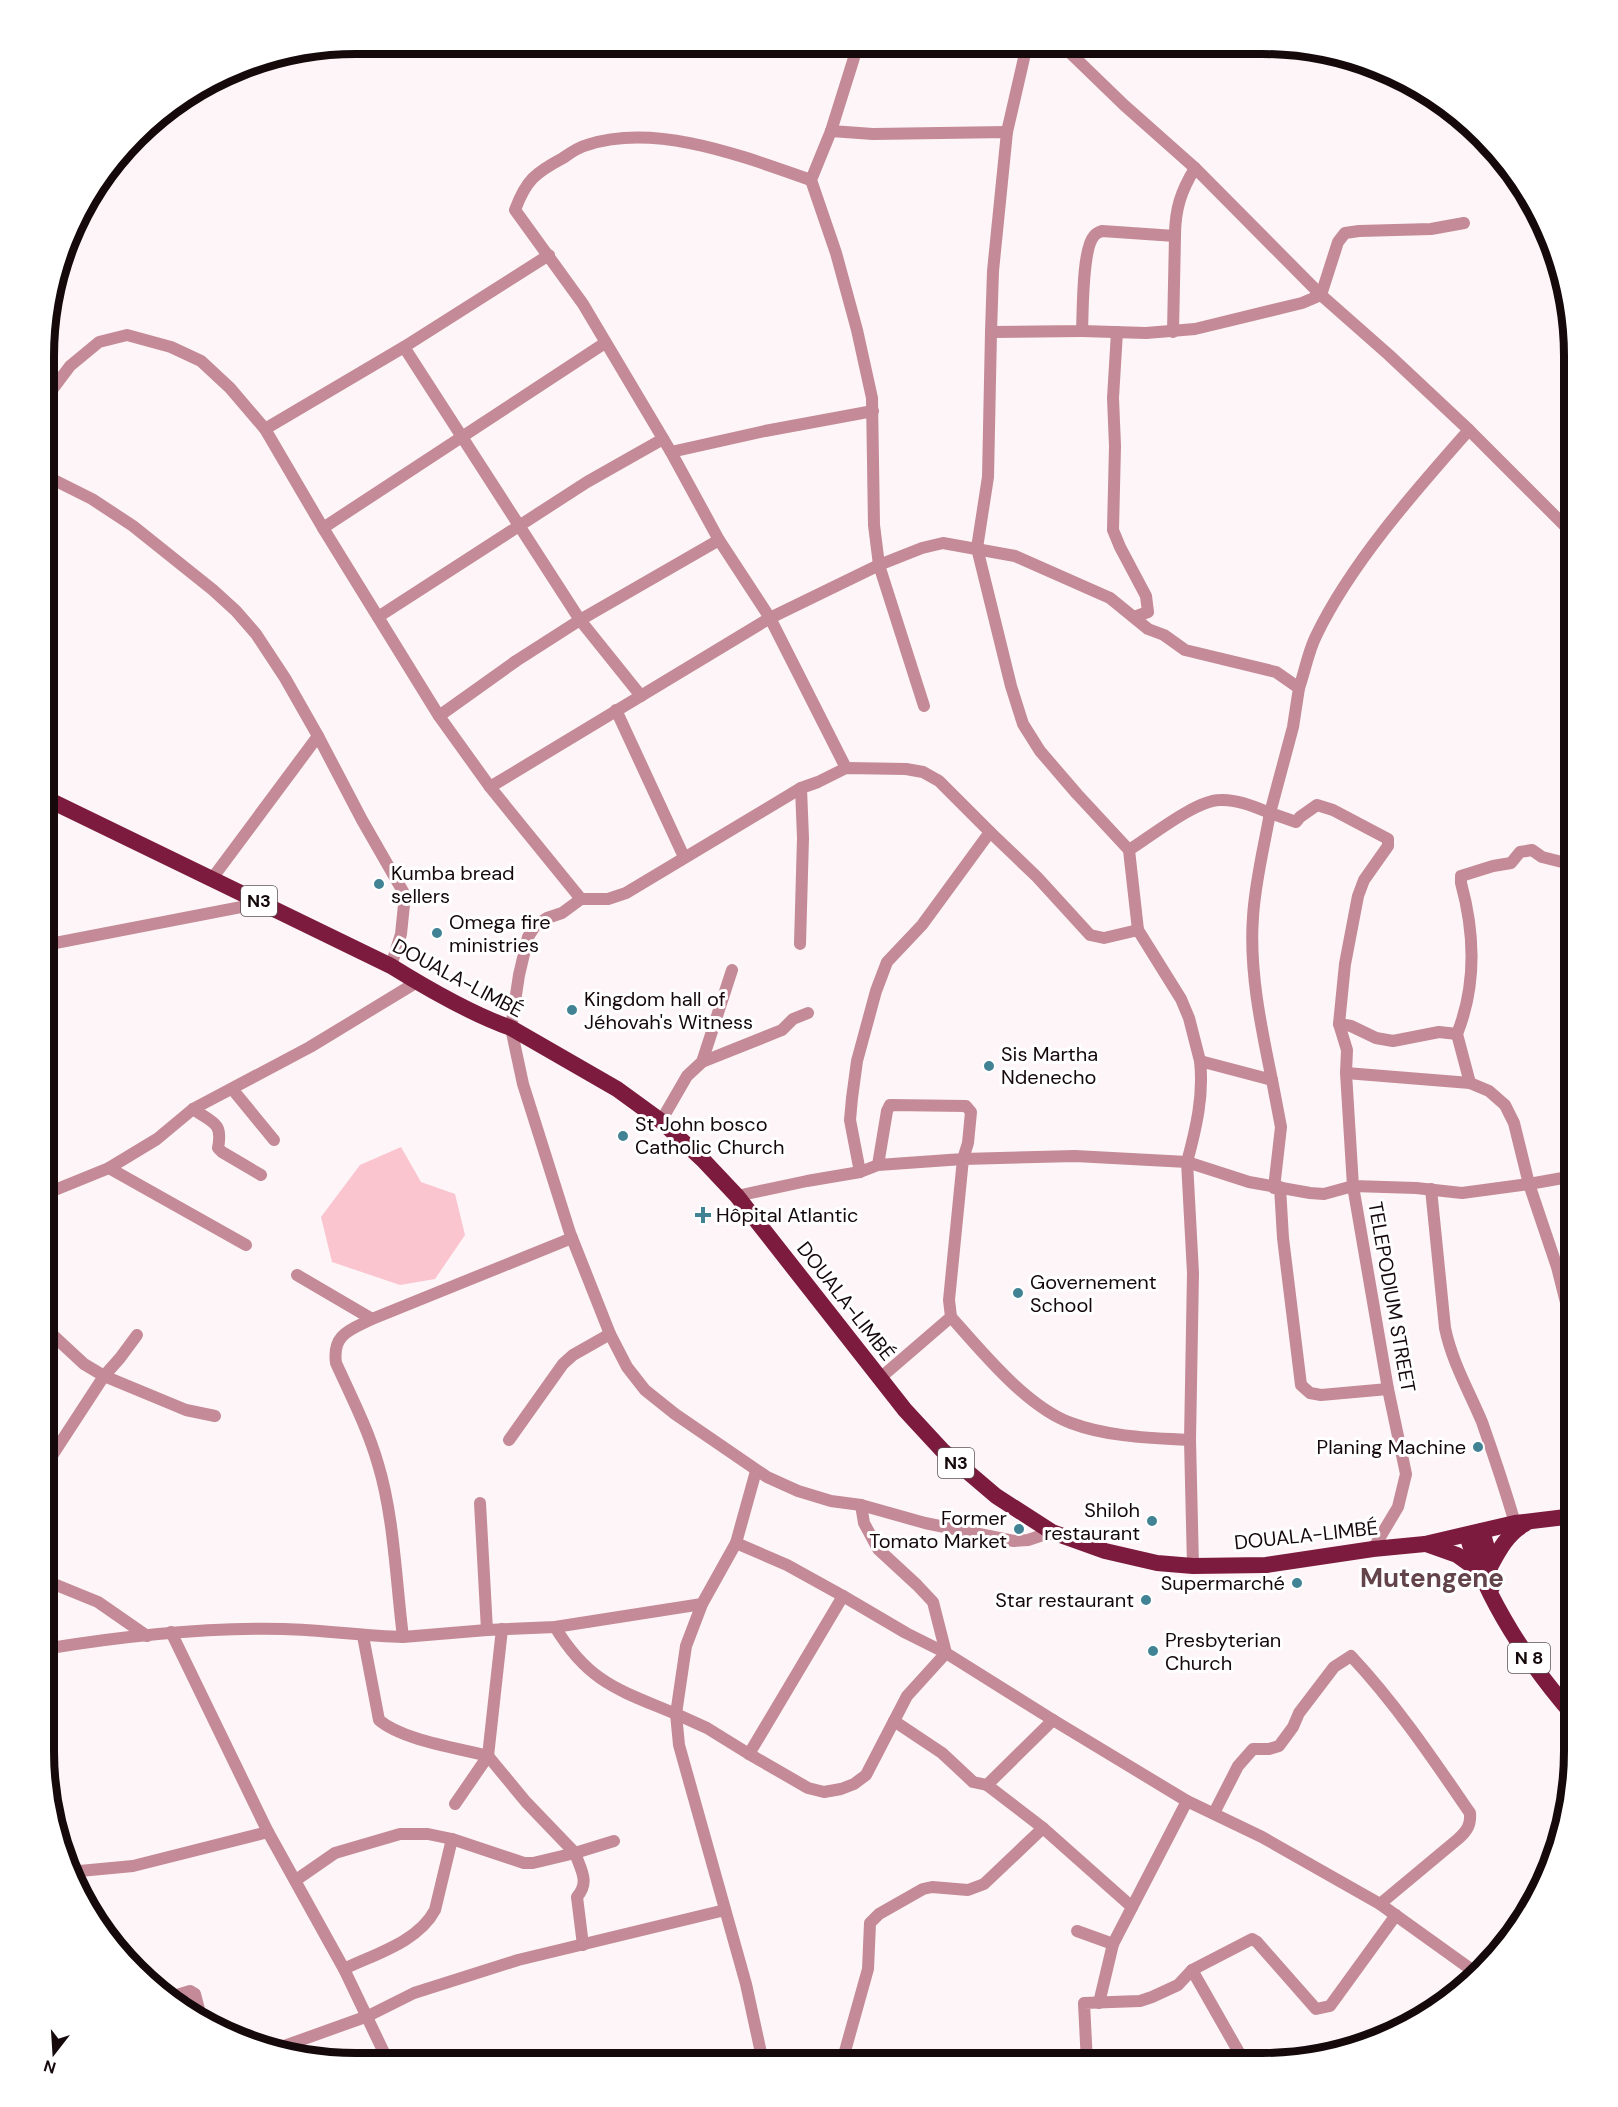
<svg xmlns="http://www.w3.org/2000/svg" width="1618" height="2107" viewBox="0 0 1618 2107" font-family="'DM Sans',sans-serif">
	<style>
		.green { fill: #fbc5d0 }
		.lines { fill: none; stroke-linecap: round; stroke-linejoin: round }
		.minor { stroke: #c48a97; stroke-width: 12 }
		.trunk { stroke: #7c1b3d; stroke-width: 16 }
		.poi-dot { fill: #418294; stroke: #fff; stroke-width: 2 }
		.labels { text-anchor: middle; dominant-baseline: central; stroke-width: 6; stroke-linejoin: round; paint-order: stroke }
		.shield { fill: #fff; stroke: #5b5355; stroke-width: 1.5 }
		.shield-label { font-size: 18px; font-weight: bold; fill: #15090c }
		.poi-label { font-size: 20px; fill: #15090c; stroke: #fff; text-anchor: start }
		.street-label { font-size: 20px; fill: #15090c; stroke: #fff }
		.district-label { font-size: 26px; font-weight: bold; fill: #63444b; stroke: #fff }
		.rim { fill: none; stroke: #15090c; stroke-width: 8 }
	</style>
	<rect width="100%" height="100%" fill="#fdf5f7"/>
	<!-- green -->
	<path class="green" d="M 401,1147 L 421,1182 L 455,1194 L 465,1235 L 435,1279 L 400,1285 L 332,1262 L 321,1217 L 360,1165 Z"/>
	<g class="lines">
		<!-- minor -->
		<g class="minor">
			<path d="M 858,45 L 831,131 L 811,180 L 836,253 L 857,330 L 872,398 L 874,525 L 879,565 L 922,548 L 943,543 L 1015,556 L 1110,598 L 1148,629 L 1164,635 L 1185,650 L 1276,672 L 1299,688 L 1293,727 L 1270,813 C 1255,807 1237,799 1220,800 C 1196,800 1150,837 1129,850 L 1138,930"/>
			<path d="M 1063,46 L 1124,105 L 1195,168 L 1321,295 L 1389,355 L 1469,430 L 1574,535"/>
			<path d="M 831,131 L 873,134 L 1007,132 L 993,271 L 991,332 L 1082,331 C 1083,312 1082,249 1094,236 C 1096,233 1099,232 1102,231 L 1175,236 C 1175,209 1181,191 1195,168"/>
			<path d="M 1007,132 L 1027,45"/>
			<path d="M 811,180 C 744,157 657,122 587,145 C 579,147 570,153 563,158 C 535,173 526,180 515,210 L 583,304 L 671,452 L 719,540 L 770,618 L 879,565 L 924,706"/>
			<path d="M 1082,331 L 1146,333 L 1195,329 L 1302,303 L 1321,295 L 1338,242 L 1345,233 L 1359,231 L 1431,229 L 1464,223"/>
			<path d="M 991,332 L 988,477 L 977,548 L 1011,686 L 1023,724 L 1040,751 L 1077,794 L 1129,850"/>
			<path d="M 1117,332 L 1113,398 L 1115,446 L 1113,530 L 1120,547 L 1146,596 L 1148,612 L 1134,617"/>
			<path d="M 1173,332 L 1175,236"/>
			<path d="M 404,347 L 580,620 L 641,696"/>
			<path d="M 46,398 L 70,366 L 99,342 L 127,335 L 171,347 L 201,361 L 230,388 L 265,429 L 323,528 L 439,716 L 490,787"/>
			<path d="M 265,429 L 404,347 L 549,255"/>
			<path d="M 671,452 L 765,431 L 873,411"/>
			<path d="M 46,476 L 92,499 L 133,526 L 213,590 L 236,611 L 256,634 L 285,678 L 318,736 L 362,820 L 405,895 L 401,934 L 391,966"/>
			<path d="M 323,528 L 605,343"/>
			<path d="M 378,617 L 587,482 L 663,439"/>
			<path d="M 1299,688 C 1305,671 1308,652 1316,636 C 1351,563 1416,490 1469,430"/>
			<path d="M 616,710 L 684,857"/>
			<path d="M 439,716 L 516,661 L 580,620 L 719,540"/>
			<path d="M 801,788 L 626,893 L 608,899 L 581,899 L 562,913 L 547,918 L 535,926 L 528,937 L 519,975 L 511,1028 L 523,1084 L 570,1233 L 610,1334 L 627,1367 L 645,1390 L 675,1414 L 767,1477 L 798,1491 L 831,1501 L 861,1505 L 925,1523 L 1014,1541 L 1028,1540 L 1052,1532"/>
			<path d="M 211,880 L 318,736"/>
			<path d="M 581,899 L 490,787 L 770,618 L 846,768"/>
			<path d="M 800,944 L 803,838 L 801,788 L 818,782 L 846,768 L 906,769 L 923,772 L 939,781 L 990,832"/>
			<path d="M 45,945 L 262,903"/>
			<path d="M 1339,1024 L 1351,1026 L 1376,1038 L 1393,1041 L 1439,1032 L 1457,1034 C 1477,984 1475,934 1461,883 L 1461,876 L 1493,866 L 1511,863 L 1520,852 L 1532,850 L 1542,857 L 1574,865"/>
			<path d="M 1457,1034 L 1470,1083"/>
			<path d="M 702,1062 L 782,1030 L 793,1019 L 808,1013"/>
			<path d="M 1346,1073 L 1470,1083 L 1489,1091 L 1505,1105 L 1514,1123 L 1529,1184 L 1574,1176"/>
			<path d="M 1272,1080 L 1281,1127 L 1274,1188"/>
			<path d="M 233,1090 L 274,1140"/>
			<path d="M 193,1109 C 213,1123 223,1122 218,1148 L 222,1152 L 261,1175"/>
			<path d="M 661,1121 L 687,1076 L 702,1062 L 732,970"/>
			<path d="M 109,1168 L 246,1245"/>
			<path d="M 860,1172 L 850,1120 L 852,1098 L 857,1061 L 876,991 L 887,962 L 922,925 L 990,832 L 1037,877 L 1090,935 L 1104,938 L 1138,930 L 1181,999 L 1189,1018 L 1200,1061"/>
			<path d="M 1280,1187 L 1283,1238 L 1301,1385 L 1310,1393 L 1321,1395 L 1388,1389"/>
			<path d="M 1431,1189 L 1445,1328 C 1452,1362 1469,1391 1482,1422 C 1494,1456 1505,1489 1515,1523"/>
			<path d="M 45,1194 L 109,1168 L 157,1139 L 193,1109 L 310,1047 L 417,982"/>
			<path d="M 737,1196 L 807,1181 L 860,1172 L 878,1165 L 963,1159 L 968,1143 L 971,1112 L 966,1106 L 890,1105 L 887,1111 L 878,1165"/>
			<path d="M 572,1238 L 372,1319 C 350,1330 332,1334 336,1363 C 351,1396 368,1429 378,1464 C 394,1516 396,1582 403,1637 L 487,1630 L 555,1627 L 702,1604"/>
			<path d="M 297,1275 L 372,1319"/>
			<path d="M 951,1317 C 982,1352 1027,1407 1071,1423 C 1108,1437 1151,1438 1190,1440"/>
			<path d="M 137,1335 L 120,1358 L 104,1376 L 186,1410 L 215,1416"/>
			<path d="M 879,1379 L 951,1317 L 949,1300 L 963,1159 L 1075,1156 L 1187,1162 C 1196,1129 1204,1095 1200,1061 L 1272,1080 C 1261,1027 1249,970 1253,917 C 1255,882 1264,847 1270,813 L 1296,822 L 1300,817 L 1317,805 L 1333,810 L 1388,839 L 1388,846 L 1364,880 L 1358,896 L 1345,964 L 1339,1024 L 1347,1050 L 1346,1073 L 1353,1186 L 1416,1188 L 1462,1193 L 1529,1184 L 1557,1267 L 1574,1334"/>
			<path d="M 509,1440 L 563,1364 L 573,1355 L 610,1334"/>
			<path d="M 44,1468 L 104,1376 L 84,1364 L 44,1327"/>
			<path d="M 1574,1498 L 1568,1477 L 1574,1467"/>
			<path d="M 480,1503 L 487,1630"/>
			<path d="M 861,1505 L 864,1523 L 878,1549 L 917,1585 L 933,1602 L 946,1653 L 1053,1720 L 1187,1801 L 1262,1837 L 1380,1904 L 1472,1970 L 1472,1981"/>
			<path d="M 736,1543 L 787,1565 L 843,1596"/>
			<path d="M 1193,1566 L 1190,1440 L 1193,1273 L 1187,1162 L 1249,1182 L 1310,1193 L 1324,1194 L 1353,1186 L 1388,1389 L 1406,1474 L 1398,1507 L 1373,1549"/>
			<path d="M 44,1580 L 98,1602 L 147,1636"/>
			<path d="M 555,1627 C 589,1683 619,1690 676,1714 L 686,1646 L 702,1604 L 736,1543 L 756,1471"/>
			<path d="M 171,1632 L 268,1832"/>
			<path d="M 363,1636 L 379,1720 C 402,1740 458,1748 488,1756 L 502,1629"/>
			<path d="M 44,1649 C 123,1636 204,1627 284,1629 C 324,1630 363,1636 403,1637"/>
			<path d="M 676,1714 L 707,1728 L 749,1754 L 843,1596 L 906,1633 L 946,1653 L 907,1696 L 894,1721 L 942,1753 L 973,1782 L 987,1785 L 1053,1720"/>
			<path d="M 676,1714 L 679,1745 L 746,1984 L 763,2062"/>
			<path d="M 749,1754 L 808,1788 L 824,1792 L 841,1789 L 854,1784 L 866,1775 L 894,1721"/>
			<path d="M 987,1785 L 1043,1828"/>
			<path d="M 455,1804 L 488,1756 L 526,1802 L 575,1853 L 614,1841"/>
			<path d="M 1214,1813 L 1238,1766 L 1253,1749 L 1269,1749 L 1279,1746 L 1293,1727 L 1299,1713 L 1334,1667 L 1351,1656 C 1396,1704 1433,1759 1470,1813 C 1471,1825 1467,1831 1458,1839 L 1380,1904"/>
			<path d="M 452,1839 L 524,1863 L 533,1863 L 575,1853 C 581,1870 590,1882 577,1897 L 583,1945"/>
			<path d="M 69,1872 L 133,1866 L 268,1832 L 344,1969 L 388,2061"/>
			<path d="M 296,1880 L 335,1853 L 400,1834 L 428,1834 L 452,1839 L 435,1910 C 418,1942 375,1954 344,1969"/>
			<path d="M 1077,1931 L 1113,1944 L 1187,1801"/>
			<path d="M 1192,1970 L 1245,2063"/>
			<path d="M 1472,1970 L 1486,1966"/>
			<path d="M 167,1998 L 190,1991 L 195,1994 L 202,2021"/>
			<path d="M 1099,2003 L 1113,1944"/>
			<path d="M 273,2050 L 368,2016 L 414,1993 L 518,1960 L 725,1910"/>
			<path d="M 842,2062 L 868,1969 L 870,1923 L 879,1914 L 923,1889 L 932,1887 L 968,1890 L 984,1884 L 1043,1828 L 1132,1907"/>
			<path d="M 1087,2063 L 1084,2003 L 1140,2001 L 1152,1997 L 1178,1985 L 1192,1970 L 1252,1939 L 1257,1942 L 1316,2009 L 1330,2006 L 1396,1915"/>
		</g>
		<!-- trunk -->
		<g class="trunk">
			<path d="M 45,798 L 391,966 C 428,989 469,1013 511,1028 L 617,1089 L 661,1121 L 704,1161 L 737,1196 L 905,1410 L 942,1450 L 996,1496 L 1052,1532 L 1105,1551 L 1157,1563 L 1193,1566 L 1266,1565 L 1373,1549 L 1425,1544 L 1515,1523 L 1574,1516"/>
			<path d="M 1482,1531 L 1487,1548 L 1492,1587"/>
			<path d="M 1467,1535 C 1485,1598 1530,1666 1574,1716"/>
			<path d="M 1426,1544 L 1457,1555 L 1478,1570"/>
			<path d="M 1490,1567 C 1499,1550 1508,1533 1525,1524"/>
		</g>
	</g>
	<!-- markers -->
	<g class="poi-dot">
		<circle cx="379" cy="884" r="6"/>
		<circle cx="437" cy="933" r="6"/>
		<circle cx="572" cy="1010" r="6"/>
		<circle cx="989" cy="1066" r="6"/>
		<circle cx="623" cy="1136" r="6"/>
		<path d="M700 1206h6v6h6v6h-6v6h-6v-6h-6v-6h6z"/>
		<circle cx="1018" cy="1293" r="6"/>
		<circle cx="1478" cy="1447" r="6"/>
		<circle cx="1152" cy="1521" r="6"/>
		<circle cx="1019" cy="1529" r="6"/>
		<circle cx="1297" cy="1583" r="6"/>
		<circle cx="1146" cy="1600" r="6"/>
		<circle cx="1153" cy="1651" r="6"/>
	</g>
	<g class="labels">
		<!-- shield labels -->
		<g class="shield">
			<rect x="241" y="886" width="36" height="30" rx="4.5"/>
			<rect x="938" y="1448" width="36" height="30" rx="4.5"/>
			<rect x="1508" y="1643" width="42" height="30" rx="4.5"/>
		</g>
		<g class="shield-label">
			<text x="259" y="901">N3</text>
			<text x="956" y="1463">N3</text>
			<text x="1529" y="1658">N 8</text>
		</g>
		<!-- poi labels -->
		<g class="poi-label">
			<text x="391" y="873">Kumba bread<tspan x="391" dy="23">sellers</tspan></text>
			<text x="449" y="922">Omega fire<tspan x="449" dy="23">ministries</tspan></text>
			<text x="584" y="999">Kingdom hall of<tspan x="584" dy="23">Jéhovah's Witness</tspan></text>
			<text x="1001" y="1054">Sis Martha<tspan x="1001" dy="23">Ndenecho</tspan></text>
			<text x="635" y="1124">St John bosco<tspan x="635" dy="23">Catholic Church</tspan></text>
			<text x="716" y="1215">Hôpital Atlantic</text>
			<text x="1030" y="1282">Governement<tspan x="1030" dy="23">School</tspan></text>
			<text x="1466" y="1447" text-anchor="end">Planing Machine</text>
			<text x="1140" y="1510" text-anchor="end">Shiloh<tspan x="1140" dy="23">restaurant</tspan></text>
			<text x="1007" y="1518" text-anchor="end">Former<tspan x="1007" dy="23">Tomato Market</tspan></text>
			<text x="1285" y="1583" text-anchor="end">Supermarché</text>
			<text x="1134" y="1600" text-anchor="end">Star restaurant</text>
			<text x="1165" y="1640">Presbyterian<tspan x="1165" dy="23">Church</tspan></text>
		</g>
		<!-- street labels -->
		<g class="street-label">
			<text transform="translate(458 978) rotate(28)">DOUALA-LIMBÉ</text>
			<text transform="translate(1392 1297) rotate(80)">TELEPODIUM STREET</text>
			<text transform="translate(846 1301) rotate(52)">DOUALA-LIMBÉ</text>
			<text transform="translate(1306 1535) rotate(-6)">DOUALA-LIMBÉ</text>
		</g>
		<!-- district labels -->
		<g class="district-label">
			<text x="1432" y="1578">Mutengene</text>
		</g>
	</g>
	<!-- crop -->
	<path d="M0 0H1618V2107H0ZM356 54H1262A302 302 0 0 1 1564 356V1751A302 302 0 0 1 1262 2053H356A302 302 0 0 1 54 1751V356A302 302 0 0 1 356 54Z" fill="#fff" fill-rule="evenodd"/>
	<path class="rim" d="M356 54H1262A302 302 0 0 1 1564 356V1751A302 302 0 0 1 1262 2053H356A302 302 0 0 1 54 1751V356A302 302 0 0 1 356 54Z"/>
	<!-- north arrow -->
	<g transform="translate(54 2053) rotate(197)" stroke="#ffffff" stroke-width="4.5" paint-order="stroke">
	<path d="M0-4.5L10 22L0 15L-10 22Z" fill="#15090c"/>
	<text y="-9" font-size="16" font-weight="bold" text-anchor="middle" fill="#15090c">N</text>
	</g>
</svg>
